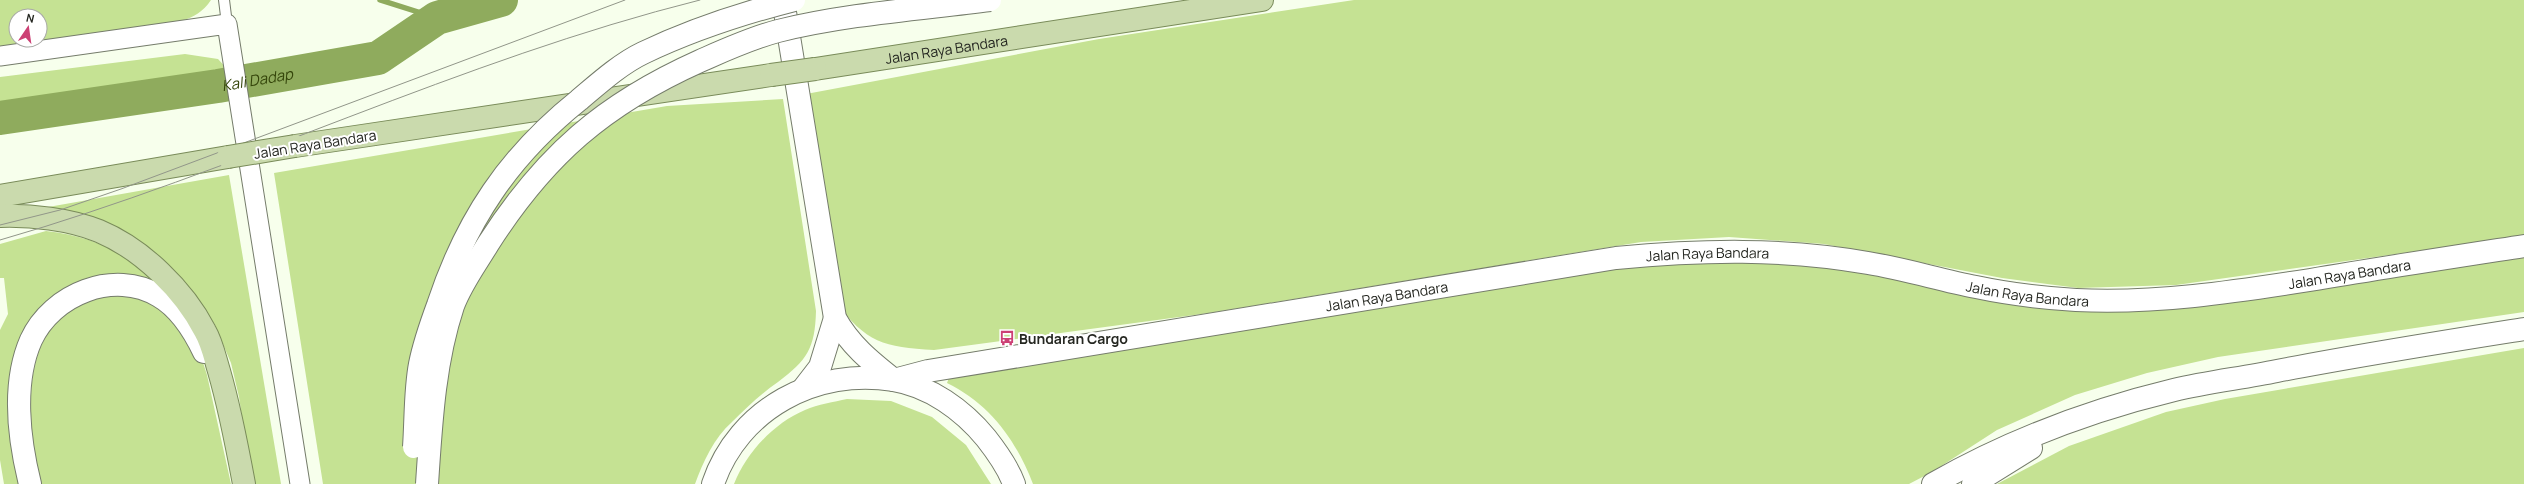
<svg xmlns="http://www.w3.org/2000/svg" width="2524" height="484" viewBox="0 0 2524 484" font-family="Manrope,sans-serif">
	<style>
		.green { fill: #c5e293; fill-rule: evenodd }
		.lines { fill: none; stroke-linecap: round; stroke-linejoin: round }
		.stream { stroke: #8fab5d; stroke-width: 5.5 }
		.river { stroke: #8fab5d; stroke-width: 34 }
		.service-casing { stroke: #757c6b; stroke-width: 12 }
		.minor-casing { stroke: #757c6b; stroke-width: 21 }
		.tertiary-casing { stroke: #757c6b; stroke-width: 24 }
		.primary-casing { stroke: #798b59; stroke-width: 24 }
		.service { stroke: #fff; stroke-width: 10 }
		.minor { stroke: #fff; stroke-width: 19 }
		.tertiary { stroke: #fff; stroke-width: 22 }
		.primary { stroke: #cadaad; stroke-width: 22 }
		.tram { stroke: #919689; stroke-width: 1 }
		.tertiary-bridge-casing { stroke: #757c6b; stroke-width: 24; stroke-linecap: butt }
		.primary-bridge-casing { stroke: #798b59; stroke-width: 24; stroke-linecap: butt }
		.tertiary-bridge { stroke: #fff; stroke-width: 22 }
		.primary-bridge { stroke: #cadaad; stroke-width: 22 }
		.labels { text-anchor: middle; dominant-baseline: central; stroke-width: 4; stroke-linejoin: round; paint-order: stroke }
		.street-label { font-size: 14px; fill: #252721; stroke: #fff }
		.poi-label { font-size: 14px; font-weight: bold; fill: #252721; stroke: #fff; text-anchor: start }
		.water-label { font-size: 15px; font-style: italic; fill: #34450a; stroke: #fff }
	</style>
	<rect width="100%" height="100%" fill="#f7ffec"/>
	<!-- green -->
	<g class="green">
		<path d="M 0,0 L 211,0 C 203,12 194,17 181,21 L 0,49 ZM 16,16 L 40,16 L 40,40 L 16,40 Z"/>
		<path d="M 1354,0 L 2524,0 L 2524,236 L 2176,285 L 2078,288 L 2002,278 L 1824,244 L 1729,237 L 1641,242 L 1209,313 L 934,350 C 884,347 866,343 835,301 L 806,94 L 1099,39 Z"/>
		<path d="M 185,54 L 218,59 L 229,71 L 0,105 L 0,77 Z"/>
		<path d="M 783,99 L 816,311 C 815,349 807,360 778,382 C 762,393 746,408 732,422 C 714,438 703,462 695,484 L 323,484 L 274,173 L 667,106 Z"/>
		<path d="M 229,175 L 281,484 L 252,484 L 239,397 L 231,363 L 214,323 L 185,284 L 37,209 Z"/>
		<path d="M 46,231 C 100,237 131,257 171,292 L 141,280 L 27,327 L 22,484 L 4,484 L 0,460 L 0,330 L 8,314 L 4,278 L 0,278 L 0,244 Z"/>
		<path d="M 2524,254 L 2524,312 L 2218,357 L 2147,373 L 2075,395 L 1997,430 L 1932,472 L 1909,484 L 1033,484 C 1016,440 990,404 947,383 L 951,372 L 1638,265 L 1721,260 L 1873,271 L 2063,307 Z"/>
		<path d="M 129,293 L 164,307 L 199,350 L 207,375 L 231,484 L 40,484 C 30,429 17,346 71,308 C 88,296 109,295 129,293 Z"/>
		<path d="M 2524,348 L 2524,484 L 1997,484 L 2069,446 L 2166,412 L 2225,399 Z"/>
		<path d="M 847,399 L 891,401 L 932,417 L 966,445 L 991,484 L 734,484 C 746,453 774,423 805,410 C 818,404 834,402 847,399 Z"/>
	</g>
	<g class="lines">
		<!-- stream -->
		<path class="stream" d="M 380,0 L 437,18"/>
		<!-- river -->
		<path class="river" id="s1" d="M 0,118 L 218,86 L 378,58 L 437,18 L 501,0"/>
		<defs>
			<path id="service" d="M 224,0 L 227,24"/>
			<path id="minor" d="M 0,56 L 227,24 L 300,484"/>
			<g id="tertiary">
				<path d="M 783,0 L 835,318 C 850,345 870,361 894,380"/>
				<path id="s2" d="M 894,380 L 928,371 L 1616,258 C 1701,250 1784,248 1868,263 C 1905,269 1940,280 1976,287 C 2009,294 2043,298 2076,300 C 2155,304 2233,292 2310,280 C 2381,268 2453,257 2524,246"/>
				<path d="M 803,389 L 820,367 L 835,318"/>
				<path d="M 30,484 C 19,440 12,383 31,340 C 52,294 114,269 159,296 C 180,308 194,331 204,352"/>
				<path d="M 713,484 C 738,409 817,367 893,380 C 930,386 963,410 986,438 C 997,452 1008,467 1014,484"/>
				<path d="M 1933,484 C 2007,442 2091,410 2174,390 C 2208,382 2243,378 2277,371 C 2359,355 2442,342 2524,329"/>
				<path d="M 1973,484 L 2031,448"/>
			</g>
			<g id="primary">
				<path id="s3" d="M 815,69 L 1262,0"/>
				<path d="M 295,146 L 771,75"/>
				<path d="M 0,196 L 228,157"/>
				<path d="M 0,216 C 31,215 69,219 99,231 C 142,249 184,290 205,331 C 212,343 215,358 219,371 C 230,409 237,446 244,484"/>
			</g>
		</defs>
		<!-- service casing -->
		<use href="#service" class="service-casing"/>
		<!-- minor casing -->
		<use href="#minor" class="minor-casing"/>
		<!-- tertiary casing -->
		<use href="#tertiary" class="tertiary-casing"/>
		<!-- primary casing -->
		<use href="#primary" class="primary-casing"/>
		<!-- service -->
		<use href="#service" class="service"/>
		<!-- minor -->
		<use href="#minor" class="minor"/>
		<!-- tertiary -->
		<use href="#tertiary" class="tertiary"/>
		<!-- primary -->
		<use href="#primary" class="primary"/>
		<!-- tram -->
		<g class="tram">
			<path d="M 0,225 L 60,210 L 121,189 L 625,0"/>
			<path d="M 0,240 C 237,172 460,60 700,0"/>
		</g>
		<defs>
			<g id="tertiary-bridge">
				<path d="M 414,447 C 416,419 415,390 420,364 C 424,344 431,324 438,305 C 466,220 509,156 579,100 C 598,84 620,64 643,53 C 691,30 743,13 794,0"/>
				<path d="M 427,484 C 431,425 434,363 453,306 C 461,284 476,264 488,244 C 545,155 604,104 700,61 C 725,50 751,38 778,31 C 847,14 920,9 990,0"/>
			</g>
			<g id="primary-bridge">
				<path d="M 771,75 L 815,69"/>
				<path d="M 228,157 L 295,146"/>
			</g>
		</defs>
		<!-- tertiary-bridge casing -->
		<use href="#tertiary-bridge" class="tertiary-bridge-casing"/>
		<!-- primary-bridge casing -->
		<use href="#primary-bridge" class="primary-bridge-casing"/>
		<!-- tertiary-bridge -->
		<use href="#tertiary-bridge" class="tertiary-bridge"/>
		<!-- primary-bridge -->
		<use href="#primary-bridge" class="primary-bridge"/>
	</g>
	<!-- icons -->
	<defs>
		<symbol id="bus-bare" viewBox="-9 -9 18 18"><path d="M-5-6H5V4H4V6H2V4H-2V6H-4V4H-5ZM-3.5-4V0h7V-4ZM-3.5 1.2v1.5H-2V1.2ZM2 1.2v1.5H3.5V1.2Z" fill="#cc4074" stroke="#fff" stroke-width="2.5" paint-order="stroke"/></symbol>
	</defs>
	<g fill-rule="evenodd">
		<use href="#bus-bare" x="996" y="327" width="22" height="22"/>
	</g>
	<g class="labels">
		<!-- street labels -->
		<g class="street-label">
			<text stroke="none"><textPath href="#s3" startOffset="133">Jalan Raya Bandara</textPath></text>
			<text transform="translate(315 144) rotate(-9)">Jalan Raya Bandara</text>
			<text stroke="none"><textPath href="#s2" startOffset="824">Jalan Raya Bandara</textPath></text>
			<text stroke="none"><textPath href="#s2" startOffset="1472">Jalan Raya Bandara</textPath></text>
			<text stroke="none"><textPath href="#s2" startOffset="1148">Jalan Raya Bandara</textPath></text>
			<text stroke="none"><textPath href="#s2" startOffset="500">Jalan Raya Bandara</textPath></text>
		</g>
		<!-- poi labels -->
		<g class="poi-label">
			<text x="1019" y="338">Bundaran Cargo</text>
		</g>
		<!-- water labels -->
		<g class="water-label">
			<text stroke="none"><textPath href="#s1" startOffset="260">Kali Dadap</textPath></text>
		</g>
	</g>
	<!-- north arrow -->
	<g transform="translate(28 28) rotate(13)"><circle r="19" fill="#ffffff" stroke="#a8a9a6"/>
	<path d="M0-3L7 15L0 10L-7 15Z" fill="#cc4074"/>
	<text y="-6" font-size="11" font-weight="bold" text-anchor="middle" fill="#252721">N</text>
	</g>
</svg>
